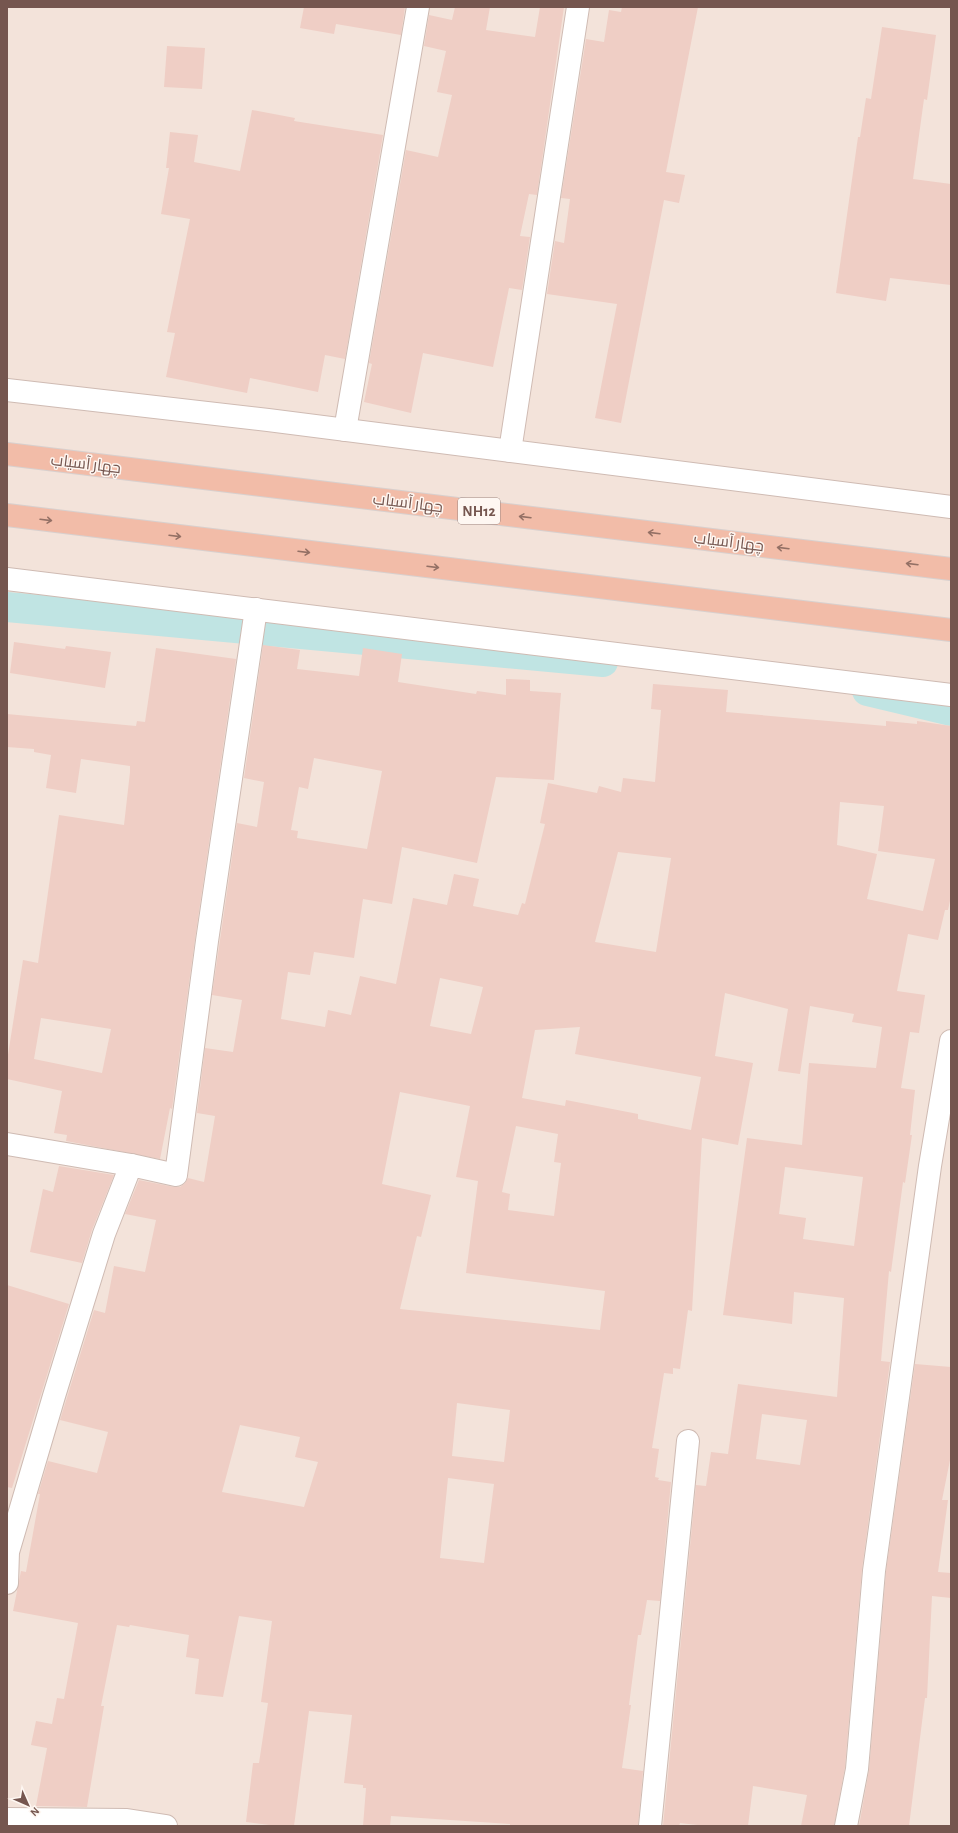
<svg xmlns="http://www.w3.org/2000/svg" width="958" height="1833" viewBox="0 0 958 1833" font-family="'Alegreya Sans',Cairo,sans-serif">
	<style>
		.residential { fill: #f3e3da }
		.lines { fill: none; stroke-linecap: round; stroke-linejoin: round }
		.canal { stroke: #c0e4e3; stroke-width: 30 }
		.building { fill: #efcec5; fill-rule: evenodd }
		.minor-casing { stroke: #cfbbb3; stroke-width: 24 }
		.tertiary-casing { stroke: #cfbbb3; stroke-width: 24 }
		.trunk-casing { stroke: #d8d0ce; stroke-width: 24 }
		.minor { stroke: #fff; stroke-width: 22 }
		.tertiary { stroke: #fff; stroke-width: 22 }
		.trunk { stroke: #f2bca8; stroke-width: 22 }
		.oneway { stroke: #947065 }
		.labels { text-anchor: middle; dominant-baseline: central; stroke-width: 3; stroke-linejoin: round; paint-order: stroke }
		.shield { fill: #fef7f2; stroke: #9e8680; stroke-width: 1 }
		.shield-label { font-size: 15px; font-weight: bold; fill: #75564f }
		.street-label { font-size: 16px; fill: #75564f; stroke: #fef7f2 }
	</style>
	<rect width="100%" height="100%" fill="#fbf2eb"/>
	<!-- residential -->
	<rect class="residential" x="7" y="7" width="944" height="1819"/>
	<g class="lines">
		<!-- canal -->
		<g class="canal">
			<path d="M 7,607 L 603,662"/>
			<path d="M 867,691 L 951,711"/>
		</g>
	</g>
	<!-- building -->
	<g class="building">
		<path d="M 304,7 L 405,7 L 401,35 L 336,24 L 334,34 L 300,28 Z"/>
		<path d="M 455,7 L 490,7 L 486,30 L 535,37 L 540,7 L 564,7 L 537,195 L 529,194 L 520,236 L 530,237 L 522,290 L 509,288 L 493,367 L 423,353 L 411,413 L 364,402 L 372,364 L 369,363 L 406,150 L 438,157 L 452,95 L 437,92 L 446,51 L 424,46 L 429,15 L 452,20 Z"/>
		<path d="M 622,7 L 698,7 L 666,172 L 685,175 L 679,203 L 664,200 L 621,423 L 595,418 L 617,304 L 547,294 L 555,241 L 564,243 L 570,199 L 561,198 L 586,39 L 604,42 L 609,10 L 621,12 Z"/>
		<path d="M 882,27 L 936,35 L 927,100 L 924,99 L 913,179 L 951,184 L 951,285 L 890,278 L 886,301 L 836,293 L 858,137 L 860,137 L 866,98 L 871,99 Z"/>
		<path d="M 167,46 L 205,48 L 202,89 L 164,87 Z"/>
		<path d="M 252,110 L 295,118 L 294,121 L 383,135 L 345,359 L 325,355 L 318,392 L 250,378 L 247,393 L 166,377 L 175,333 L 167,332 L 190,219 L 161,214 L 169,168 L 166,168 L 170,132 L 198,135 L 194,162 L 240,171 Z"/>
		<path d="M 14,642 L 65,649 L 66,646 L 111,652 L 105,688 L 10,673 Z"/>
		<path d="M 263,645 L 300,650 L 297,669 L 359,676 L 363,648 L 402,654 L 398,682 L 476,694 L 477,691 L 506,695 L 506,679 L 530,680 L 530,691 L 561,693 L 554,780 L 496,777 L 477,863 L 402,847 L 392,904 L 363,899 L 354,958 L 314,952 L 310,975 L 288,972 L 281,1019 L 325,1027 L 328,1010 L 351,1015 L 360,976 L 396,984 L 413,898 L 447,905 L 454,874 L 479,879 L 473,906 L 518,915 L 522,903 L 525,904 L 545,824 L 540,823 L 548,783 L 597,793 L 599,786 L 621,792 L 623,778 L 655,782 L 661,710 L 651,709 L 653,684 L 728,690 L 726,712 L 886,726 L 886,721 L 917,724 L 917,721 L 951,726 L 951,896 L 948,910 L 945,910 L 938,940 L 908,934 L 897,991 L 925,995 L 919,1033 L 910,1032 L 901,1088 L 915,1090 L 910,1135 L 912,1135 L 905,1183 L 903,1182 L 891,1272 L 889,1271 L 881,1361 L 890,1362 L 862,1569 L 845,1767 L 834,1826 L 801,1826 L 807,1795 L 753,1786 L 748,1826 L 706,1826 L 680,1823 L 679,1826 L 663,1826 L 696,1485 L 706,1486 L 711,1452 L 728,1454 L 738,1384 L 837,1397 L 844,1298 L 794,1292 L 792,1324 L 723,1315 L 747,1138 L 802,1145 L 809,1063 L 876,1068 L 882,1027 L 852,1022 L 854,1014 L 810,1006 L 800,1074 L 778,1071 L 788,1009 L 725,993 L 715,1056 L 753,1063 L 738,1145 L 702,1138 L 692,1311 L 688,1310 L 680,1369 L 673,1368 L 673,1374 L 664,1373 L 652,1448 L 659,1449 L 655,1477 L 659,1478 L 658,1480 L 671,1482 L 660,1601 L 647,1600 L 641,1635 L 638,1635 L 629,1705 L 631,1705 L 622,1768 L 643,1771 L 638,1826 L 510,1826 L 510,1824 L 391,1816 L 390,1826 L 363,1826 L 366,1788 L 363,1788 L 363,1785 L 344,1783 L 352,1715 L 309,1711 L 294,1826 L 277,1826 L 246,1822 L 253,1763 L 259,1763 L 268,1703 L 261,1702 L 272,1621 L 239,1616 L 223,1697 L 195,1694 L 199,1659 L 186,1657 L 189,1635 L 130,1625 L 129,1627 L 117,1625 L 101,1706 L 104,1706 L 87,1807 L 36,1806 L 47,1748 L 31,1745 L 36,1721 L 52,1724 L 57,1698 L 64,1699 L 78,1623 L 13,1611 L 21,1571 L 26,1572 L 40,1494 L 38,1494 L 48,1461 L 97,1473 L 108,1432 L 60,1420 L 94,1310 L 105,1313 L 114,1266 L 145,1272 L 156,1220 L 125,1214 L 139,1180 L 174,1187 L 180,1187 L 185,1183 L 188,1178 L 204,1182 L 215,1116 L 197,1113 L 205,1048 L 233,1052 L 242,1000 L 212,995 L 237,823 L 257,827 L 264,782 L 244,778 ZM 314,758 L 382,771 L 367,849 L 297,838 L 298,831 L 291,830 L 299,787 L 308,789 ZM 840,802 L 884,806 L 878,851 L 935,859 L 923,911 L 867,899 L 877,854 L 837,845 ZM 618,852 L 671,858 L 656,952 L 595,942 ZM 440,978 L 483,987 L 471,1034 L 430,1026 ZM 580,1027 L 575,1054 L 701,1077 L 691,1130 L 638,1119 L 638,1114 L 566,1100 L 565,1106 L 522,1098 L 535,1030 ZM 400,1092 L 470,1106 L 456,1177 L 478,1181 L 466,1273 L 605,1291 L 600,1330 L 400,1309 L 417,1236 L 421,1237 L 431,1195 L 382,1184 ZM 516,1126 L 558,1134 L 554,1162 L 561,1163 L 554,1216 L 508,1210 L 510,1194 L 502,1192 ZM 785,1167 L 863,1177 L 854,1246 L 803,1239 L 806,1218 L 779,1214 ZM 457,1403 L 510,1410 L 504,1462 L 452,1456 ZM 762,1414 L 807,1420 L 800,1465 L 756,1459 ZM 240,1425 L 300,1437 L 295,1457 L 318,1462 L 304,1507 L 222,1492 ZM 448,1478 L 494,1484 L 484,1563 L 440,1558 Z"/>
		<path d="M 156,648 L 236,659 L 195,939 L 172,1109 L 170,1108 L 160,1159 L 66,1141 L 67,1135 L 54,1133 L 62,1091 L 7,1079 L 7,1061 L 23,960 L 38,963 L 59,815 L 124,825 L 130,772 L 130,766 L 81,759 L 76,793 L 46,788 L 51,755 L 34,752 L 34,749 L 7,747 L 7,714 L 136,726 L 137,721 L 145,722 ZM 41,1018 L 111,1029 L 102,1073 L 34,1059 Z"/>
		<path d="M 59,1166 L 114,1175 L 92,1230 L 82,1263 L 30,1252 L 43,1189 L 53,1192 Z"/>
		<path d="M 7,1285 L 69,1304 L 12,1488 L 7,1487 Z"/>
		<path d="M 915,1364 L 951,1367 L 951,1455 L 942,1500 L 948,1500 L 938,1572 L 951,1573 L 951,1598 L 932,1596 L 927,1698 L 925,1698 L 909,1826 L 859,1826 L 869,1770 L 886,1572 Z"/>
	</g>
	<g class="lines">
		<defs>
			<g id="minor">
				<path d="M 345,430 L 418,7"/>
				<path d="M 510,451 L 578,7"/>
				<path d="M 7,1144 L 131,1165"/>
				<path d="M 7,1583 L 8,1552 L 54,1396 L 104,1234 L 131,1165 L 176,1175 L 207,941 L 256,609"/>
				<path d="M 7,1819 L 127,1820 L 166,1826"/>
				<path d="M 650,1826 L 688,1441"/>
				<path d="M 846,1826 L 857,1769 L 874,1571 L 930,1166 L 951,1041"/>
			</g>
			<g id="tertiary">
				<path d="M 7,390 L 268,420 L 951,507"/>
				<path d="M 7,579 L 951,695"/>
			</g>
			<g id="trunk">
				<path d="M 7,454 L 951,569"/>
				<path d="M 7,515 L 951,630"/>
			</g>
		</defs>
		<!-- minor casing -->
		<use href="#minor" class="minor-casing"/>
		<!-- tertiary casing -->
		<use href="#tertiary" class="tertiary-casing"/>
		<!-- trunk casing -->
		<use href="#trunk" class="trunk-casing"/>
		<!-- minor -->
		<use href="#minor" class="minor"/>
		<!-- tertiary -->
		<use href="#tertiary" class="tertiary"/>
		<!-- trunk -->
		<use href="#trunk" class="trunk"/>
	</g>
	<!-- one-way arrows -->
	<defs><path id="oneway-shaft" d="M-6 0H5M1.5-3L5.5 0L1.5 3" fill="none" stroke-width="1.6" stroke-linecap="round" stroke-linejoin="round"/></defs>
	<g class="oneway">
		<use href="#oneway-shaft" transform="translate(525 517) rotate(-173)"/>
		<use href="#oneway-shaft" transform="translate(46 520) rotate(7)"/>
		<use href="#oneway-shaft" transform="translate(654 533) rotate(-173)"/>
		<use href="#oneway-shaft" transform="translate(175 536) rotate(7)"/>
		<use href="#oneway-shaft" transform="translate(783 548) rotate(-173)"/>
		<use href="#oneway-shaft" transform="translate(304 552) rotate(7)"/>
		<use href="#oneway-shaft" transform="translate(912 564) rotate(-173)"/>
		<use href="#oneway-shaft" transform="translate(433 567) rotate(7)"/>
	</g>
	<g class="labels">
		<!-- shield labels -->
		<rect class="shield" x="458" y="498" width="42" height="26" rx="3"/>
		<g class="shield-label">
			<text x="479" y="511">NH12</text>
		</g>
		<!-- street labels -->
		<g class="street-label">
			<text transform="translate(86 464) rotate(7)">چهار آسیاب</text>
			<text transform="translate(408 503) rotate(7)">چهار آسیاب</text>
			<text transform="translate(729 542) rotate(7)">چهار آسیاب</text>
		</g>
	</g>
	<!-- border -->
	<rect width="958" height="1833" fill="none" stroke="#75564f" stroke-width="16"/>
	<!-- north arrow -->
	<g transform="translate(28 1805) rotate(135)" stroke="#fef7f2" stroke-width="3" paint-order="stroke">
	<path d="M0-3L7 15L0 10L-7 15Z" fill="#75564f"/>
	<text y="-6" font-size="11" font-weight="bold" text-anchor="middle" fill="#75564f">N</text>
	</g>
</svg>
